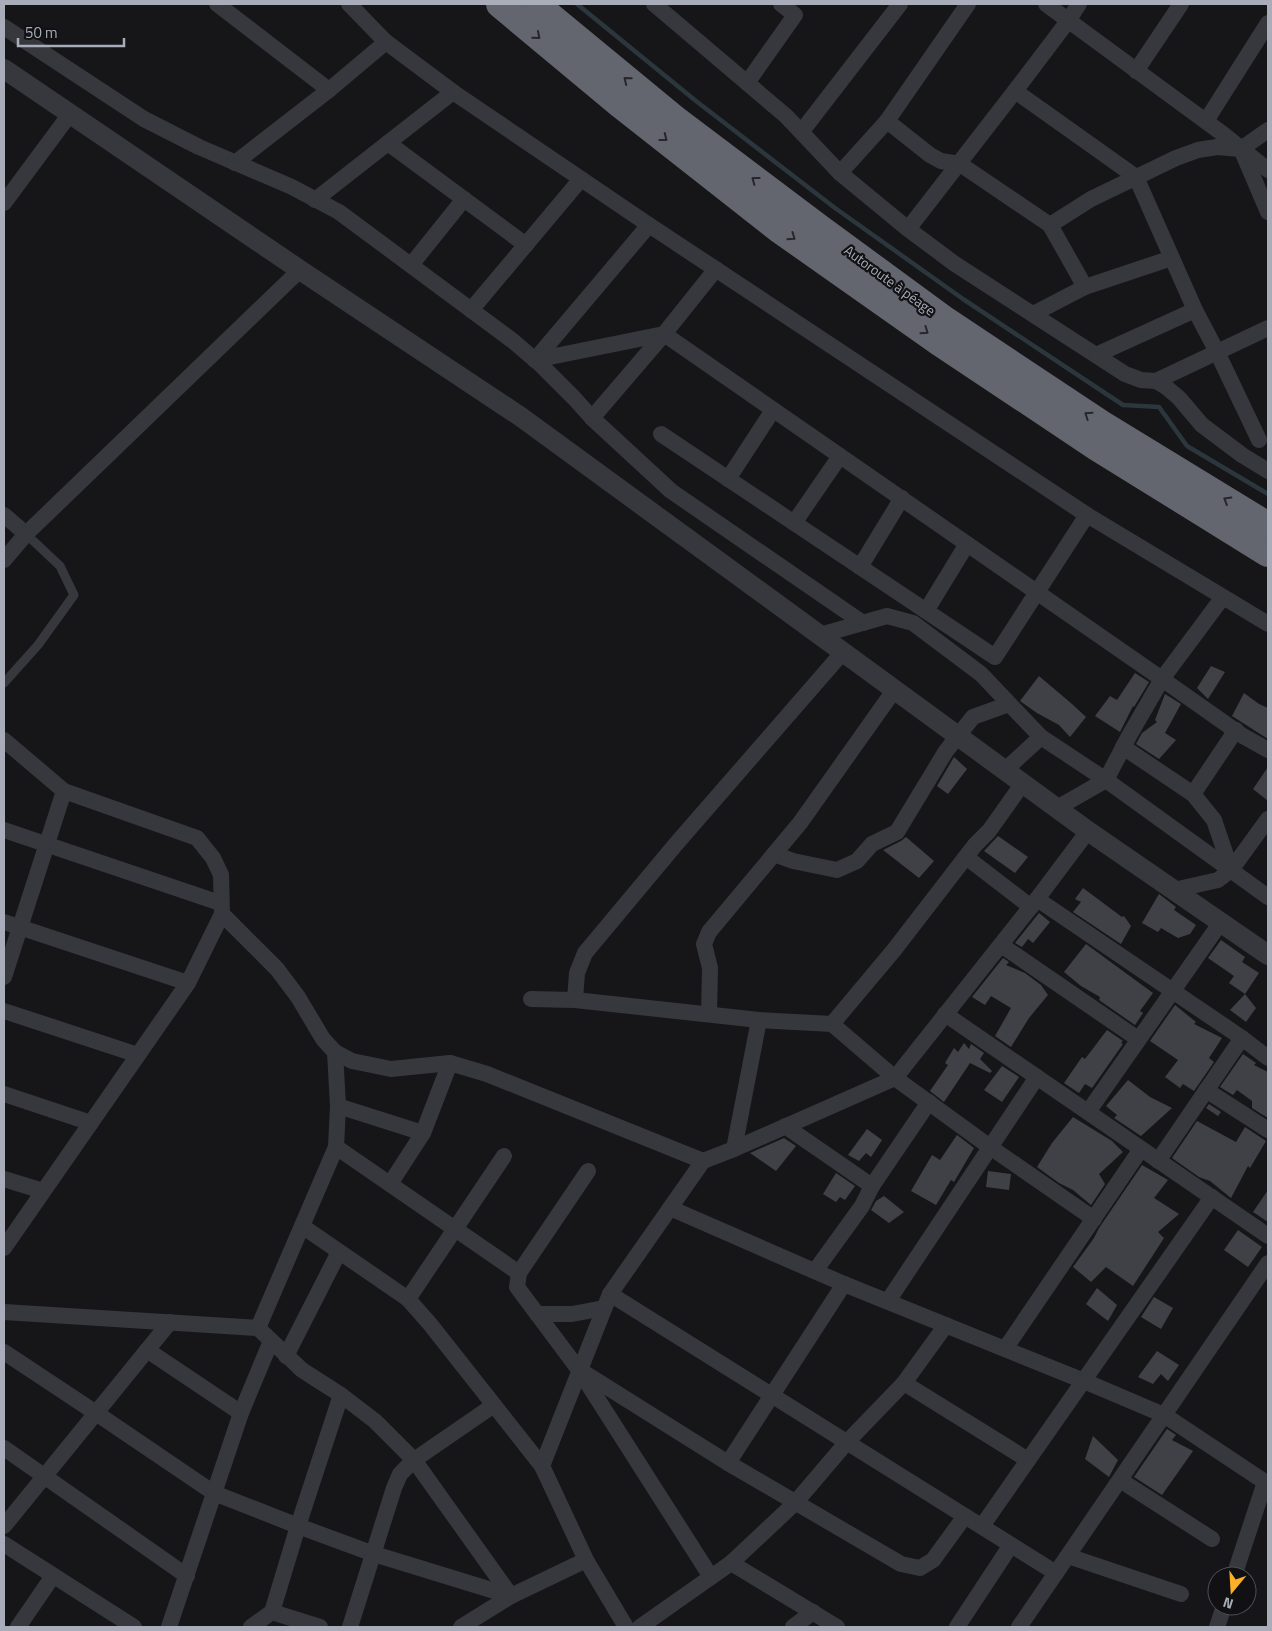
<svg xmlns="http://www.w3.org/2000/svg" width="1272" height="1631" viewBox="0 0 1272 1631" font-family="'Titillium Web',sans-serif">
	<style>
		.lines { fill: none; stroke-linecap: round; stroke-linejoin: round }
		.stream { stroke: #2b363d; stroke-width: 4.5 }
		.building { fill: #404146 }
		.service { stroke: #37383e; stroke-width: 9 }
		.minor { stroke: #37383e; stroke-width: 16 }
		.tertiary { stroke: #37383e; stroke-width: 20 }
		.motorway { stroke: #63666f; stroke-width: 28 }
		.oneway { stroke: #26262b }
		.labels { text-anchor: middle; dominant-baseline: central; stroke-width: 4.5; stroke-linejoin: round; paint-order: stroke }
		.street-label { font-size: 14px; fill: #a8adb9; stroke: #111114 }
	</style>
	<rect width="100%" height="100%" fill="#161619"/>
	<g class="lines">
		<!-- stream -->
		<path class="stream" d="M 577,4 L 696,101 L 835,208 L 963,299 L 1123,405 L 1159,407 L 1187,446 L 1268,494"/>
	</g>
	<!-- building -->
	<g class="building">
		<path d="M 1211,666 L 1225,672 L 1208,699 L 1197,688 Z"/>
		<path d="M 1135,673 L 1149,682 L 1134,707 L 1133,706 L 1120,732 L 1095,716 L 1110,696 L 1117,700 Z"/>
		<path d="M 1039,676 L 1072,704 L 1086,717 L 1070,737 L 1059,725 L 1037,713 L 1020,701 Z"/>
		<path d="M 1244,693 L 1259,704 L 1268,708 L 1268,739 L 1232,716 Z"/>
		<path d="M 1165,694 L 1181,704 L 1165,733 L 1176,740 L 1159,759 L 1136,744 L 1142,733 L 1157,722 L 1155,720 Z"/>
		<path d="M 954,757 L 967,769 L 948,794 L 937,786 Z"/>
		<path d="M 1268,767 L 1268,801 L 1253,789 Z"/>
		<path d="M 998,836 L 1028,857 L 1015,873 L 984,851 Z"/>
		<path d="M 906,837 L 934,861 L 919,878 L 883,850 L 901,841 Z"/>
		<path d="M 1083,888 L 1122,917 L 1124,916 L 1131,926 L 1121,944 L 1073,912 L 1081,902 L 1075,899 Z"/>
		<path d="M 1159,894 L 1176,907 L 1174,910 L 1196,925 L 1190,934 L 1178,938 L 1161,928 L 1158,932 L 1142,923 Z"/>
		<path d="M 1039,913 L 1050,922 L 1033,943 L 1028,939 L 1022,947 L 1015,943 Z"/>
		<path d="M 1221,940 L 1245,957 L 1242,962 L 1259,973 L 1245,994 L 1229,983 L 1234,976 L 1208,958 Z"/>
		<path d="M 1086,944 L 1153,993 L 1140,1011 L 1143,1013 L 1135,1025 L 1099,1000 L 1100,997 L 1081,986 L 1064,972 Z"/>
		<path d="M 1003,958 L 1009,962 L 1006,965 L 1025,973 L 1041,985 L 1048,995 L 1029,1018 L 1011,1047 L 995,1036 L 1011,1008 L 991,996 L 985,1005 L 972,997 Z"/>
		<path d="M 1245,994 L 1256,1008 L 1246,1022 L 1230,1010 Z"/>
		<path d="M 1175,1005 L 1196,1022 L 1194,1024 L 1222,1038 L 1209,1058 L 1214,1062 L 1194,1091 L 1183,1084 L 1180,1088 L 1165,1077 L 1178,1060 L 1150,1041 Z"/>
		<path d="M 1107,1030 L 1123,1041 L 1121,1043 L 1123,1044 L 1092,1088 L 1085,1084 L 1079,1093 L 1064,1083 L 1082,1057 L 1085,1059 Z"/>
		<path d="M 964,1043 L 969,1049 L 971,1044 L 984,1053 L 980,1059 L 992,1071 L 990,1073 L 970,1063 L 944,1102 L 930,1091 L 948,1065 L 945,1063 L 954,1048 L 958,1052 Z"/>
		<path d="M 1243,1054 L 1256,1063 L 1254,1065 L 1268,1072 L 1268,1118 L 1252,1108 L 1252,1101 L 1237,1090 L 1233,1095 L 1220,1087 Z"/>
		<path d="M 1002,1066 L 1019,1077 L 1002,1102 L 984,1090 Z"/>
		<path d="M 1128,1080 L 1150,1097 L 1172,1108 L 1141,1136 L 1114,1118 L 1117,1115 L 1106,1106 Z"/>
		<path d="M 1209,1104 L 1221,1112 L 1218,1116 L 1206,1108 Z"/>
		<path d="M 1073,1117 L 1112,1141 L 1123,1152 L 1099,1174 L 1105,1184 L 1091,1205 L 1073,1190 L 1059,1183 L 1037,1167 L 1052,1143 Z"/>
		<path d="M 1197,1121 L 1236,1142 L 1245,1127 L 1266,1141 L 1250,1168 L 1248,1166 L 1231,1198 L 1210,1181 L 1199,1177 L 1172,1158 Z"/>
		<path d="M 867,1129 L 882,1140 L 871,1157 L 866,1153 L 859,1161 L 848,1155 Z"/>
		<path d="M 957,1135 L 974,1148 L 954,1182 L 951,1180 L 936,1205 L 911,1191 L 932,1155 L 940,1160 Z"/>
		<path d="M 784,1138 L 796,1146 L 776,1171 L 750,1153 Z"/>
		<path d="M 1142,1165 L 1168,1180 L 1154,1198 L 1179,1214 L 1158,1232 L 1164,1238 L 1133,1286 L 1106,1267 L 1091,1282 L 1073,1267 L 1094,1238 L 1099,1228 Z"/>
		<path d="M 988,1171 L 1011,1174 L 1009,1190 L 986,1187 Z"/>
		<path d="M 836,1173 L 855,1186 L 845,1200 L 840,1197 L 836,1202 L 823,1194 Z"/>
		<path d="M 1268,1190 L 1268,1222 L 1253,1212 Z"/>
		<path d="M 884,1196 L 904,1212 L 889,1223 L 871,1210 L 876,1201 Z"/>
		<path d="M 1238,1230 L 1262,1247 L 1248,1267 L 1224,1250 Z"/>
		<path d="M 1097,1288 L 1117,1305 L 1108,1321 L 1086,1304 Z"/>
		<path d="M 1154,1297 L 1173,1308 L 1161,1329 L 1141,1317 Z"/>
		<path d="M 1157,1351 L 1179,1365 L 1168,1381 L 1161,1374 L 1153,1384 L 1138,1377 Z"/>
		<path d="M 1167,1429 L 1176,1435 L 1172,1440 L 1193,1451 L 1162,1495 L 1134,1477 Z"/>
		<path d="M 1093,1436 L 1118,1460 L 1109,1477 L 1085,1459 Z"/>
	</g>
	<g class="lines">
		<!-- service -->
		<path class="service" d="M 4,683 L 38,645 L 74,595 L 60,566 L 26,534"/>
		<!-- minor -->
		<g class="minor">
			<path d="M 217,4 L 329,90"/>
			<path d="M 349,4 L 386,42 L 453,92 L 649,225 L 1087,515 L 1268,624"/>
			<path d="M 654,4 L 786,116 L 840,173 L 908,229 L 955,264 L 1125,374 L 1141,380 L 1156,381 L 1166,387 L 1179,398 L 1202,425 L 1242,455 L 1268,471"/>
			<path d="M 1046,4 L 1223,134 L 1268,170"/>
			<path d="M 4,27 L 144,119 L 199,147 L 292,187 L 339,212 L 513,341 L 541,365 L 574,398 L 592,418 L 671,491 L 863,623"/>
			<path d="M 1136,71 L 1181,4"/>
			<path d="M 747,83 L 795,15 L 781,4"/>
			<path d="M 1015,91 L 1136,177 L 1195,310 L 1217,352 L 1259,440"/>
			<path d="M 887,121 L 930,155 L 941,161 L 960,164 L 1050,225"/>
			<path d="M 1206,121 L 1268,23"/>
			<path d="M 802,131 L 900,4"/>
			<path d="M 388,143 L 526,245"/>
			<path d="M 1242,151 L 1268,212"/>
			<path d="M 235,163 L 329,90 L 386,42"/>
			<path d="M 840,173 L 887,121 L 968,4"/>
			<path d="M 315,200 L 453,92"/>
			<path d="M 4,203 L 70,114"/>
			<path d="M 908,229 L 1015,91 L 1068,21 L 1079,4"/>
			<path d="M 1172,258 L 1085,287 L 1050,225 L 1091,199 L 1176,158 L 1198,150 L 1217,147 L 1241,149 L 1268,130"/>
			<path d="M 411,265 L 464,199"/>
			<path d="M 471,310 L 581,179"/>
			<path d="M 1033,314 L 1085,287"/>
			<path d="M 1096,355 L 1195,310"/>
			<path d="M 535,360 L 664,334 L 1162,679 L 1243,736 L 1268,750"/>
			<path d="M 535,360 L 649,225"/>
			<path d="M 1156,381 L 1268,328"/>
			<path d="M 592,418 L 664,334 L 716,269"/>
			<path d="M 661,434 L 995,657 L 1087,515"/>
			<path d="M 728,479 L 773,410"/>
			<path d="M 4,515 L 26,534"/>
			<path d="M 794,523 L 840,456"/>
			<path d="M 4,560 L 26,534 L 300,270"/>
			<path d="M 860,567 L 902,498"/>
			<path d="M 926,611 L 967,544"/>
			<path d="M 820,635 L 887,616 L 913,623 L 981,674 L 1041,737 L 1106,780 L 1268,897"/>
			<path d="M 4,740 L 64,791 L 197,838 L 213,858 L 221,875 L 222,914 L 277,969 L 298,997 L 323,1039 L 335,1052 L 352,1061 L 391,1069 L 450,1063 L 487,1074 L 703,1161"/>
			<path d="M 1123,747 L 1193,794 L 1214,820 L 1231,870"/>
			<path d="M 1005,770 L 1041,737"/>
			<path d="M 1193,794 L 1236,730"/>
			<path d="M 1057,808 L 1106,780 L 1129,736 L 1162,679 L 1223,597"/>
			<path d="M 4,830 L 220,903"/>
			<path d="M 774,854 L 793,861 L 837,870 L 857,861 L 872,844 L 897,832 L 946,751 L 973,717 L 1009,704"/>
			<path d="M 966,857 L 1031,907"/>
			<path d="M 1174,890 L 1218,880 L 1231,870 L 1268,819"/>
			<path d="M 1037,899 L 1242,1038 L 1268,1058"/>
			<path d="M 4,922 L 188,983"/>
			<path d="M 1001,945 L 1138,1039"/>
			<path d="M 4,977 L 64,791"/>
			<path d="M 531,999 L 575,1000 L 759,1020 L 832,1024 L 895,1078 L 990,1147 L 1094,1219"/>
			<path d="M 575,1000 L 577,973 L 585,953 L 676,844 L 843,652"/>
			<path d="M 4,1011 L 138,1055"/>
			<path d="M 709,1014 L 710,968 L 704,944 L 709,932 L 800,823 L 895,689"/>
			<path d="M 945,1014 L 1268,1236"/>
			<path d="M 832,1024 L 894,950 L 975,845 L 989,831 L 1023,783"/>
			<path d="M 1206,1090 L 1268,1130"/>
			<path d="M 4,1094 L 91,1123"/>
			<path d="M 338,1106 L 423,1133"/>
			<path d="M 1088,1112 L 1221,922"/>
			<path d="M 785,1126 L 872,1186"/>
			<path d="M 336,1147 L 519,1273"/>
			<path d="M 734,1149 L 759,1020"/>
			<path d="M 504,1156 L 408,1299 L 430,1324 L 542,1466 L 586,1560 L 626,1627"/>
			<path d="M 1158,1161 L 1242,1038"/>
			<path d="M 588,1171 L 519,1273 L 517,1287 L 579,1370 L 711,1577"/>
			<path d="M 4,1179 L 43,1191"/>
			<path d="M 390,1184 L 423,1133 L 450,1063"/>
			<path d="M 670,1208 L 844,1284 L 1084,1381 L 1164,1415 L 1268,1484"/>
			<path d="M 302,1226 L 408,1299"/>
			<path d="M 4,1248 L 188,983 L 222,914"/>
			<path d="M 815,1271 L 862,1206 L 872,1186 L 929,1102"/>
			<path d="M 610,1294 L 1056,1573"/>
			<path d="M 888,1301 L 1037,1077"/>
			<path d="M 4,1312 L 258,1328 L 302,1370 L 341,1395 L 375,1421 L 414,1460 L 511,1596"/>
			<path d="M 537,1314 L 572,1314 L 604,1308"/>
			<path d="M 258,1328 L 336,1147 L 338,1106 L 335,1052"/>
			<path d="M 1005,1349 L 1141,1149"/>
			<path d="M 147,1350 L 241,1413"/>
			<path d="M 4,1352 L 96,1413 L 214,1493 L 298,1526 L 374,1554 L 511,1596"/>
			<path d="M 286,1356 L 339,1252"/>
			<path d="M 583,1372 L 728,1463 L 901,1564 L 920,1568 L 933,1560 L 965,1516"/>
			<path d="M 904,1383 L 1028,1460"/>
			<path d="M 4,1448 L 187,1576"/>
			<path d="M 728,1463 L 844,1284"/>
			<path d="M 542,1466 L 610,1294 L 703,1161 L 734,1149 L 895,1078 L 1037,899 L 1088,831"/>
			<path d="M 1120,1480 L 1212,1539"/>
			<path d="M 4,1526 L 170,1322"/>
			<path d="M 982,1526 L 1212,1197"/>
			<path d="M 4,1544 L 134,1627"/>
			<path d="M 1068,1556 L 1181,1594"/>
			<path d="M 731,1563 L 837,1627"/>
			<path d="M 1234,1576 L 1265,1482"/>
			<path d="M 272,1612 L 320,1627"/>
			<path d="M 18,1627 L 53,1576"/>
			<path d="M 169,1627 L 241,1413 L 271,1341"/>
			<path d="M 251,1627 L 272,1612 L 298,1526 L 341,1395"/>
			<path d="M 350,1627 L 394,1488 L 400,1474 L 414,1460 L 494,1405"/>
			<path d="M 461,1627 L 511,1596 L 586,1560"/>
			<path d="M 640,1627 L 731,1563 L 795,1503 L 847,1442 L 904,1383 L 946,1325"/>
			<path d="M 793,1627 L 813,1612"/>
			<path d="M 957,1627 L 1011,1545"/>
			<path d="M 1019,1627 L 1268,1263"/>
			<path d="M 1217,1627 L 1224,1606"/>
		</g>
		<!-- tertiary -->
		<path class="tertiary" d="M 4,69 L 300,270 L 521,417 L 1088,831 L 1268,955"/>
		<!-- motorway -->
		<g class="motorway">
			<path d="M 500,4 L 620,104 L 779,229 L 938,341 L 1097,447 L 1268,553"/>
			<path d="M 535,4 L 677,121 L 819,228 L 946,321 L 1101,424 L 1268,526"/>
		</g>
	</g>
	<!-- one-way arrows -->
	<defs><path id="oneway-chevron" d="M-2-3.5L2.5 0L-2 3.5" fill="none" stroke-width="1.6" stroke-linecap="round" stroke-linejoin="round" transform="scale(1.25)"/></defs>
	<g class="oneway">
		<use href="#oneway-chevron" transform="translate(537 36) rotate(41)"/>
		<use href="#oneway-chevron" transform="translate(627 80) rotate(-141)"/>
		<use href="#oneway-chevron" transform="translate(664 138) rotate(38)"/>
		<use href="#oneway-chevron" transform="translate(755 180) rotate(-143)"/>
		<use href="#oneway-chevron" transform="translate(792 237) rotate(35)"/>
		<use href="#oneway-chevron" transform="translate(925 331) rotate(35)"/>
		<use href="#oneway-chevron" transform="translate(1088 415) rotate(-146)"/>
		<use href="#oneway-chevron" transform="translate(1227 500) rotate(-149)"/>
	</g>
	<g class="labels">
		<!-- street labels -->
		<g class="street-label">
			<text transform="translate(890 280) rotate(36)">Autoroute à péage</text>
		</g>
	</g>
	<!-- border -->
	<rect width="1272" height="1631" fill="none" stroke="#a8adb9" stroke-width="10"/>
	<!-- north arrow -->
	<g transform="translate(1232 1591) rotate(198)"><circle r="24" fill="#111114" stroke="#4d4f56"/>
	<path d="M0-4L9 19L0 12L-9 19Z" fill="#fcb02a"/>
	<text y="-8" font-size="14" font-weight="bold" text-anchor="middle" fill="#a8adb9">N</text>
	</g>
	<!-- scale -->
	<path d="M18 38v8h106v-8" fill="none" stroke="#a8adb9" stroke-width="2.5"/>
	<text x="25" y="38" font-size="15" fill="#a8adb9" stroke="#111114" stroke-width="4" paint-order="stroke">50 m</text>
</svg>
